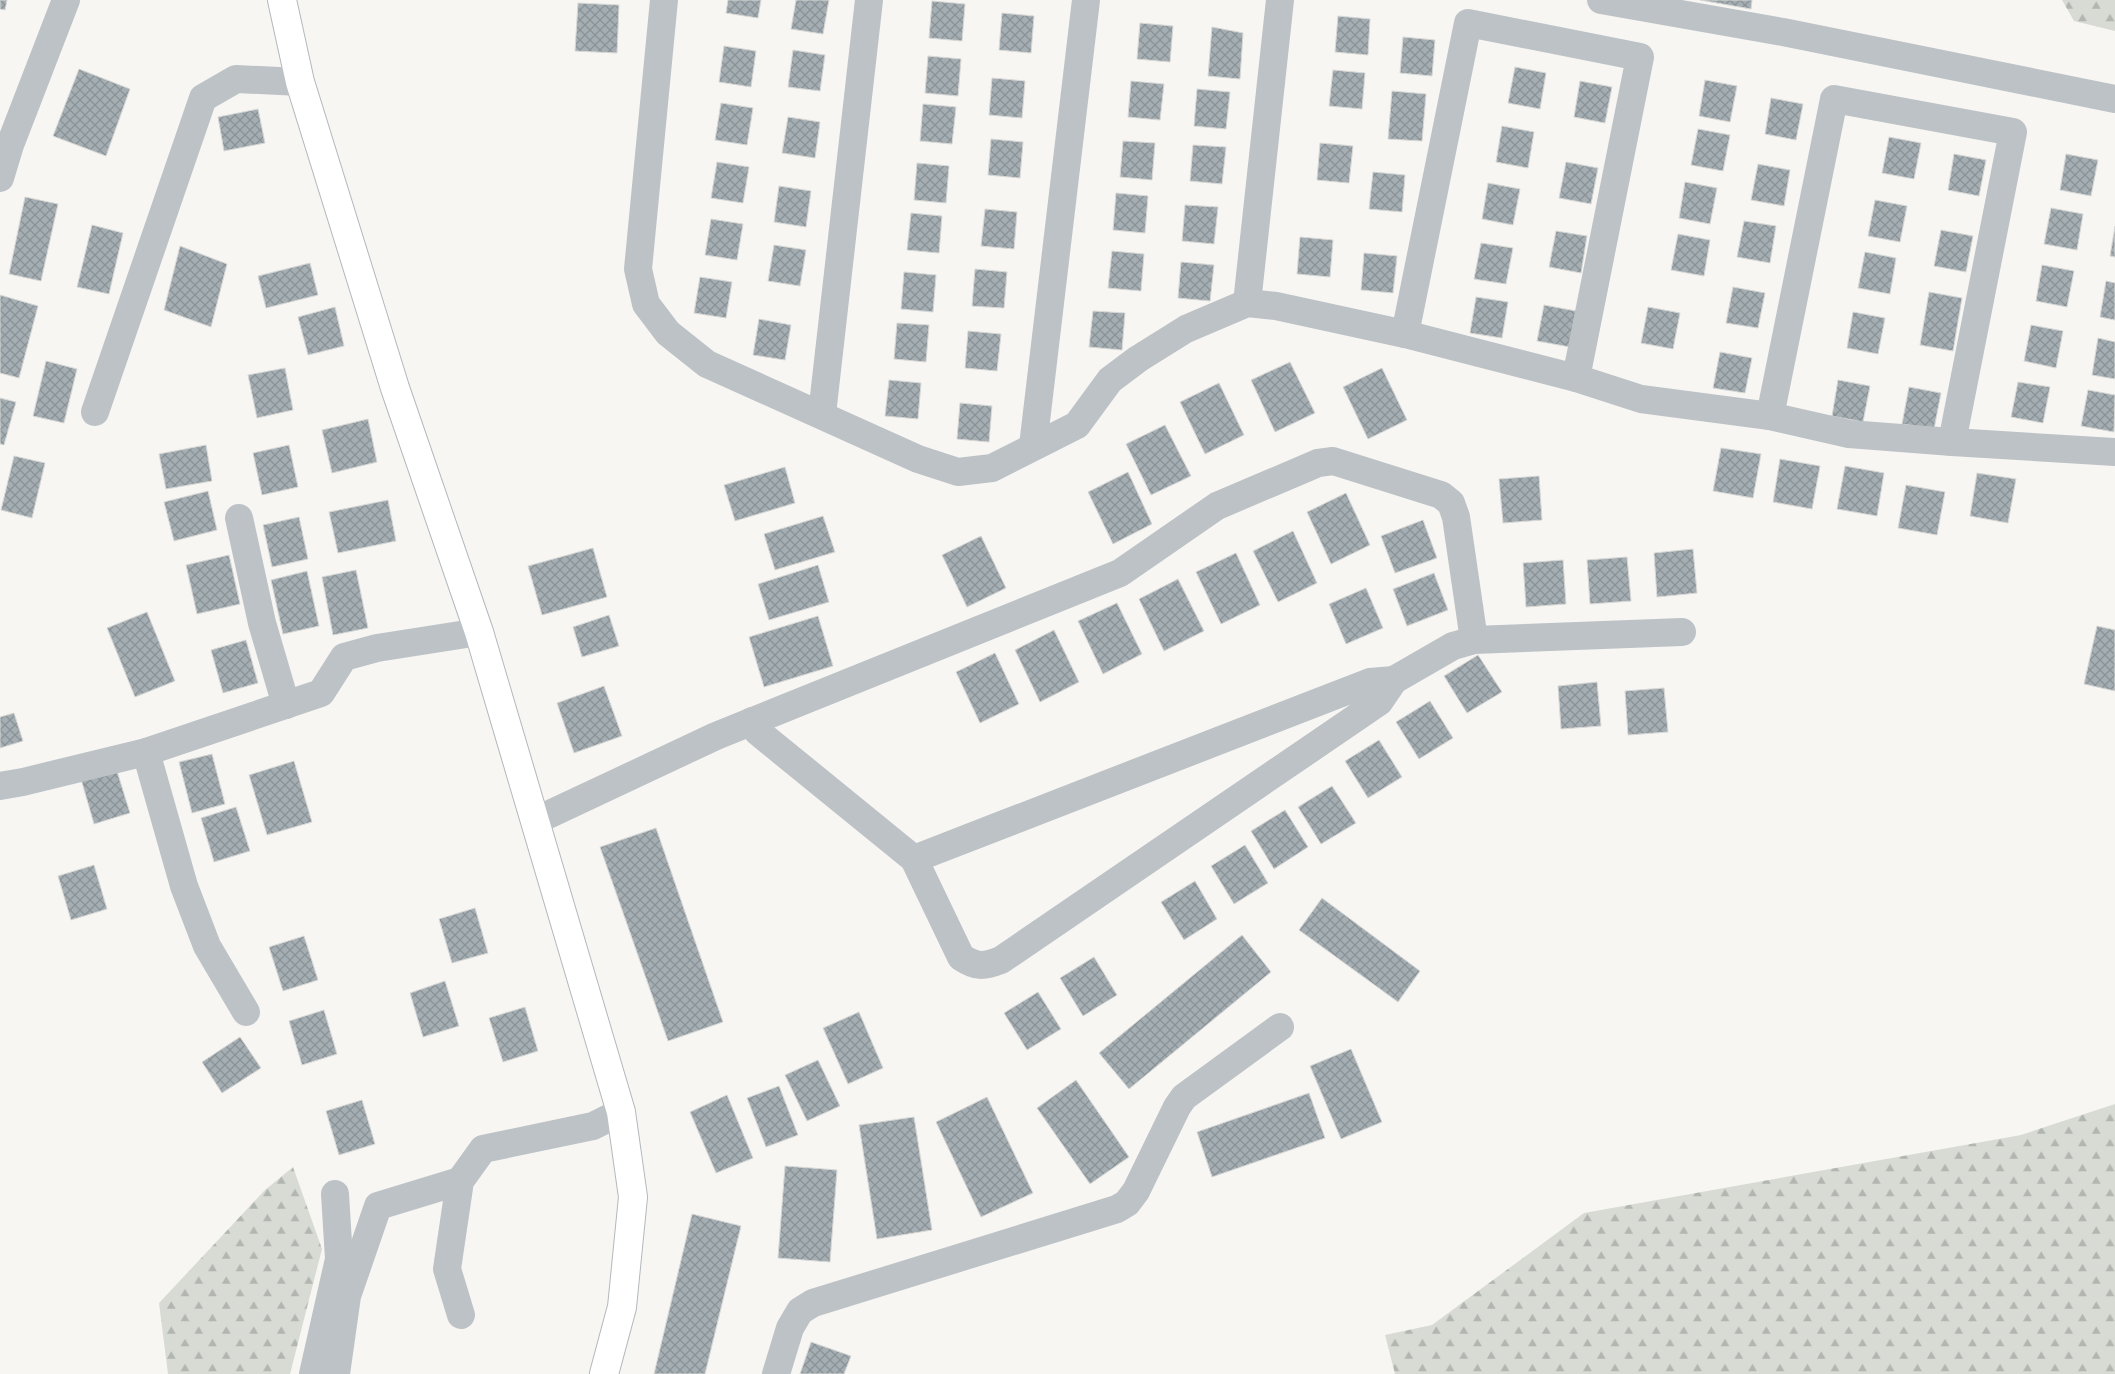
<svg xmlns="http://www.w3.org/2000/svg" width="2115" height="1374" viewBox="0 0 2115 1374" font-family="'Asap Condensed',sans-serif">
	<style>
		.forest { fill: url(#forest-firs) }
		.building { fill: url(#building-cross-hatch); stroke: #d8d8d6 }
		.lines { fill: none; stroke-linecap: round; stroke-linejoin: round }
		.secondary-casing { stroke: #b2b8bc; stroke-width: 30 }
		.street { stroke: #bdc2c6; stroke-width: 28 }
		.secondary { stroke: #fff; stroke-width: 28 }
	</style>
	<defs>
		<pattern id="forest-firs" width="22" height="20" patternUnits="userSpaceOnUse" patternTransform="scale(1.25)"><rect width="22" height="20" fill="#d7dbd3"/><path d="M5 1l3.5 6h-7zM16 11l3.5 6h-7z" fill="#b2b6b1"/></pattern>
		<pattern id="building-cross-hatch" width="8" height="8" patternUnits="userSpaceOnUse" patternTransform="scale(1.25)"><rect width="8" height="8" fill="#a4aeb3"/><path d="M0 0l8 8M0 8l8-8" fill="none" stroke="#899297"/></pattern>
	</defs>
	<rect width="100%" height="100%" fill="#f7f6f3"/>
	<!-- forest -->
	<g class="forest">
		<path d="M 2062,0 L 2115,0 L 2115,31 L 2074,21 Z"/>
		<path d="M 2115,1104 L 2115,1374 L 1395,1374 L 1385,1335 L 1432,1325 L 1584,1213 L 2021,1135 Z"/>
		<path d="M 293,1167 L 322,1249 L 290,1374 L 168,1374 L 159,1303 L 265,1190 Z"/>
	</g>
	<!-- building -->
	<g class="building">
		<path d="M 0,0 L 7,0 L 5,10 L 0,9 Z"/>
		<path d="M 728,0 L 761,0 L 758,18 L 726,13 Z"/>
		<path d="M 796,0 L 829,0 L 823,34 L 791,29 Z"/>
		<path d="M 1700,0 L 1752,0 L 1751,9 Z"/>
		<path d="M 932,1 L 965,4 L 962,41 L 929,38 Z"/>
		<path d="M 578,3 L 619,5 L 617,53 L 575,51 Z"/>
		<path d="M 1002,13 L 1034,16 L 1031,53 L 999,50 Z"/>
		<path d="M 1338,16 L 1370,19 L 1368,55 L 1335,52 Z"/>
		<path d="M 1140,23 L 1173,26 L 1170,62 L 1137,59 Z"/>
		<path d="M 1212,27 L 1243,33 L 1240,79 L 1208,76 Z"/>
		<path d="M 1403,37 L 1435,40 L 1432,76 L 1400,73 Z"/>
		<path d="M 724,46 L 756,51 L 751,87 L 719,82 Z"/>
		<path d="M 793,50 L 825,55 L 820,91 L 788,87 Z"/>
		<path d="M 928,56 L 961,59 L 958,96 L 925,93 Z"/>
		<path d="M 1515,67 L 1546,73 L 1540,109 L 1508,103 Z"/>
		<path d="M 79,69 L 130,89 L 106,156 L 53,136 Z"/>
		<path d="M 1333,70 L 1365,73 L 1362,109 L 1329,106 Z"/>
		<path d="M 992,78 L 1025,81 L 1022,118 L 989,115 Z"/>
		<path d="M 1705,80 L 1737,86 L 1730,122 L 1699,116 Z"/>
		<path d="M 1131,81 L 1164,84 L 1160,120 L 1128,117 Z"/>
		<path d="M 1580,81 L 1612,87 L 1605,123 L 1574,117 Z"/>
		<path d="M 1197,89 L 1230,92 L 1226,129 L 1194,126 Z"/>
		<path d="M 1392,91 L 1426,94 L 1422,141 L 1388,139 Z"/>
		<path d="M 1771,98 L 1803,104 L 1796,140 L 1765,134 Z"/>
		<path d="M 721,103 L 753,108 L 747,145 L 715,140 Z"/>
		<path d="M 923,104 L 956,107 L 952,144 L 920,141 Z"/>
		<path d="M 258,109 L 265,143 L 224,151 L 218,117 Z"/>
		<path d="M 788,117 L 820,122 L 815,158 L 782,153 Z"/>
		<path d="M 1502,126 L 1534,132 L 1528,168 L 1496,162 Z"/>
		<path d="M 1698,129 L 1730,135 L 1723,171 L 1691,165 Z"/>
		<path d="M 1889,137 L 1921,143 L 1914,179 L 1882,173 Z"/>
		<path d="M 991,139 L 1023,142 L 1020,178 L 988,175 Z"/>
		<path d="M 1123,141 L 1155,143 L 1152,180 L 1120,177 Z"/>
		<path d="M 1320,143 L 1353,146 L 1349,183 L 1317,180 Z"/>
		<path d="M 1193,145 L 1226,147 L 1222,184 L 1190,181 Z"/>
		<path d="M 1954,154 L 1986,160 L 1979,196 L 1948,190 Z"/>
		<path d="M 2066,154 L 2098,160 L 2091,196 L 2060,190 Z"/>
		<path d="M 717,162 L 749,167 L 743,203 L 711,198 Z"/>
		<path d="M 1566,162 L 1598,168 L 1591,204 L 1559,198 Z"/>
		<path d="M 917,163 L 949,166 L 946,203 L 914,200 Z"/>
		<path d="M 1758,164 L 1790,170 L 1784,206 L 1751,200 Z"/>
		<path d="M 1373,172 L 1405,175 L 1402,212 L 1369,209 Z"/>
		<path d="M 1685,182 L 1717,188 L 1710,224 L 1679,218 Z"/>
		<path d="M 1488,183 L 1520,189 L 1513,225 L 1482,219 Z"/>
		<path d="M 779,186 L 811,191 L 806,227 L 774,222 Z"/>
		<path d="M 1116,193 L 1148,196 L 1145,233 L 1113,230 Z"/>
		<path d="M 25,197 L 58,204 L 41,281 L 9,274 Z"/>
		<path d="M 1875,200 L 1907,206 L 1900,242 L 1868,236 Z"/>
		<path d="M 1185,205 L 1218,207 L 1214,244 L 1182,241 Z"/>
		<path d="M 2051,208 L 2083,214 L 2077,250 L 2044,244 Z"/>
		<path d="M 985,209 L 1017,212 L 1014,249 L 981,246 Z"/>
		<path d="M 911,213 L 942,216 L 939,253 L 907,250 Z"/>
		<path d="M 711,219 L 743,224 L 737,260 L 705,255 Z"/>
		<path d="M 1744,221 L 1776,226 L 1770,263 L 1737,257 Z"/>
		<path d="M 92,225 L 123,233 L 109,294 L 77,287 Z"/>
		<path d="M 2115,226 L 2115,257 L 2110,256 Z"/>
		<path d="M 1941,230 L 1973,236 L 1966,272 L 1934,266 Z"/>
		<path d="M 1556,231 L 1587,236 L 1581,273 L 1549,267 Z"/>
		<path d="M 1678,234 L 1710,240 L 1704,276 L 1671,270 Z"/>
		<path d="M 1300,237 L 1333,240 L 1330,277 L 1297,274 Z"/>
		<path d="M 1481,243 L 1513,248 L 1506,284 L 1474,279 Z"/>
		<path d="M 774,245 L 806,250 L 800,286 L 768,281 Z"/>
		<path d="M 180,246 L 227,264 L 211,327 L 164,310 Z"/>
		<path d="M 1112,251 L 1144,254 L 1141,291 L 1108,288 Z"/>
		<path d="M 1865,252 L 1896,258 L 1890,294 L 1858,288 Z"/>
		<path d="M 1364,253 L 1397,256 L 1393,293 L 1361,290 Z"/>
		<path d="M 1181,262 L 1214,265 L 1210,301 L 1178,298 Z"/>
		<path d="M 310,263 L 318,295 L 266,308 L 258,276 Z"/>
		<path d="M 2042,265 L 2074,271 L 2067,307 L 2036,301 Z"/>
		<path d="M 975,269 L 1007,272 L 1004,308 L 972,306 Z"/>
		<path d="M 904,272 L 936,275 L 933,312 L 901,309 Z"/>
		<path d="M 700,277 L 732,282 L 726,318 L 694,313 Z"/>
		<path d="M 2106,281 L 2115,283 L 2115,320 L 2100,317 Z"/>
		<path d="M 1733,287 L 1765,293 L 1758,328 L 1726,323 Z"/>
		<path d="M 1929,292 L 1962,298 L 1953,351 L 1920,345 Z"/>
		<path d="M 0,295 L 38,306 L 19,378 L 0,373 Z"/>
		<path d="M 1476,297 L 1508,302 L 1502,338 L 1470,333 Z"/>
		<path d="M 1544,305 L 1576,311 L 1570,347 L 1537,341 Z"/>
		<path d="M 335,307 L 344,346 L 308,355 L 298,317 Z"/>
		<path d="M 1648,307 L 1680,313 L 1673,349 L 1641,343 Z"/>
		<path d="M 1093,311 L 1125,313 L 1122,350 L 1089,347 Z"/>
		<path d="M 1853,312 L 1885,318 L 1878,354 L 1847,348 Z"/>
		<path d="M 759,319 L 791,325 L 785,360 L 753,355 Z"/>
		<path d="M 897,323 L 929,325 L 926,362 L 894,359 Z"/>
		<path d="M 2031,325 L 2063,331 L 2056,368 L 2024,361 Z"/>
		<path d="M 968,331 L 1001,334 L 997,371 L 965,368 Z"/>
		<path d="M 2098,338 L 2115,342 L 2115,379 L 2092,375 Z"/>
		<path d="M 1720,352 L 1752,358 L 1745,393 L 1713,388 Z"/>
		<path d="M 46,361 L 77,369 L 64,423 L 33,416 Z"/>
		<path d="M 1290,362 L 1315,413 L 1275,432 L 1251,380 Z"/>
		<path d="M 285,368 L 293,410 L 257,418 L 248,375 Z"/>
		<path d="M 1382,368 L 1407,420 L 1368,439 L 1343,387 Z"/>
		<path d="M 889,380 L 921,383 L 918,419 L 885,416 Z"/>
		<path d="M 1838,380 L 1870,386 L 1863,422 L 1832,416 Z"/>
		<path d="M 2018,382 L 2050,387 L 2043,423 L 2011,417 Z"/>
		<path d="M 1219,383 L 1244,435 L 1205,454 L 1180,402 Z"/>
		<path d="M 1909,387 L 1941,393 L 1934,429 L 1902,424 Z"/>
		<path d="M 2088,390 L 2115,395 L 2114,432 L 2081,426 Z"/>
		<path d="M 0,398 L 16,402 L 4,445 L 0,444 Z"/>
		<path d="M 960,403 L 992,406 L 989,442 L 957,439 Z"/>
		<path d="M 368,419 L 377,462 L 332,473 L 322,430 Z"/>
		<path d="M 1165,425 L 1191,476 L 1151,495 L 1126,444 Z"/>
		<path d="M 206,445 L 212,481 L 166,489 L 159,454 Z"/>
		<path d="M 289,445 L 298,487 L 262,495 L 253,453 Z"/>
		<path d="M 1721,448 L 1761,454 L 1753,498 L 1713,491 Z"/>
		<path d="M 14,456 L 45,463 L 32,518 L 1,510 Z"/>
		<path d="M 1780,459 L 1820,466 L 1812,509 L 1773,502 Z"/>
		<path d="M 1845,466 L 1884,473 L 1877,516 L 1837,509 Z"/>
		<path d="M 785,467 L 795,503 L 735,521 L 724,485 Z"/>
		<path d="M 1128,472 L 1152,524 L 1113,544 L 1088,492 Z"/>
		<path d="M 1977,473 L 2016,479 L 2008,523 L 1970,516 Z"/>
		<path d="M 1539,476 L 1542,520 L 1503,523 L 1499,479 Z"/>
		<path d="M 1906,485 L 1945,492 L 1937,535 L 1898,528 Z"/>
		<path d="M 208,491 L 217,530 L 174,541 L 164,502 Z"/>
		<path d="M 1346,493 L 1370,545 L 1331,564 L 1307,512 Z"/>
		<path d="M 388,500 L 396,541 L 338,553 L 329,512 Z"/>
		<path d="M 823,516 L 835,552 L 775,570 L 764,534 Z"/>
		<path d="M 299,517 L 308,559 L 272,567 L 263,525 Z"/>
		<path d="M 1423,520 L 1437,558 L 1395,573 L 1381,536 Z"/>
		<path d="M 1293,531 L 1317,583 L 1278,602 L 1253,551 Z"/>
		<path d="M 981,536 L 1006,588 L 967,607 L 942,555 Z"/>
		<path d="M 593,548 L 607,597 L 542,615 L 528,566 Z"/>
		<path d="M 1693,549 L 1697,593 L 1657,597 L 1654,553 Z"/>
		<path d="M 1236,553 L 1260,605 L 1221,624 L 1196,572 Z"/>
		<path d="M 229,555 L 240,604 L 197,614 L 186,565 Z"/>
		<path d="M 1627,557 L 1631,601 L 1590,604 L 1587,560 Z"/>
		<path d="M 1563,560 L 1566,604 L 1526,607 L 1523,563 Z"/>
		<path d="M 818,565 L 829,602 L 769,620 L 758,584 Z"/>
		<path d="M 356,570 L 368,628 L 333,635 L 322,577 Z"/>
		<path d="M 307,571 L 319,626 L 283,634 L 271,580 Z"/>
		<path d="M 1434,573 L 1448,610 L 1407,626 L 1393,589 Z"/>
		<path d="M 1178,579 L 1204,631 L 1164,651 L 1139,599 Z"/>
		<path d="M 1366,588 L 1383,628 L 1346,644 L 1329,604 Z"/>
		<path d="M 1117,603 L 1142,654 L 1103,674 L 1078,621 Z"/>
		<path d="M 147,612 L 175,681 L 135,697 L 107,628 Z"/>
		<path d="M 609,615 L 619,646 L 582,657 L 573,627 Z"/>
		<path d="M 818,616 L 833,666 L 764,687 L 749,637 Z"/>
		<path d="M 2097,626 L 2115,630 L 2115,691 L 2084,684 Z"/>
		<path d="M 1054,630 L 1079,682 L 1040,702 L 1015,650 Z"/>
		<path d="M 246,640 L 258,683 L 223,693 L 211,650 Z"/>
		<path d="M 995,653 L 1019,704 L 980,723 L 956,672 Z"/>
		<path d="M 1478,655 L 1502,692 L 1467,713 L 1444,676 Z"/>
		<path d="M 1597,682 L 1601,726 L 1561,729 L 1558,686 Z"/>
		<path d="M 604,686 L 622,736 L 574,753 L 557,703 Z"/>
		<path d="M 1664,688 L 1668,732 L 1628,735 L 1625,691 Z"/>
		<path d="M 1430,701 L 1453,738 L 1419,759 L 1396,722 Z"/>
		<path d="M 14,713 L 23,741 L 0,748 L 0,717 Z"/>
		<path d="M 1379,740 L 1402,777 L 1368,798 L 1345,761 Z"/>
		<path d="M 212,754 L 225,804 L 192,813 L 179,762 Z"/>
		<path d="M 294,761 L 312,822 L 267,835 L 249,775 Z"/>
		<path d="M 116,768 L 130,813 L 94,824 L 81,779 Z"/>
		<path d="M 1332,786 L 1356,823 L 1321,844 L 1298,807 Z"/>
		<path d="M 236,807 L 250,851 L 214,862 L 201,818 Z"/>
		<path d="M 1285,810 L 1308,847 L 1274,869 L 1251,831 Z"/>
		<path d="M 656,828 L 723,1022 L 668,1041 L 600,847 Z"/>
		<path d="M 1245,845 L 1268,883 L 1234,904 L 1211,866 Z"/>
		<path d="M 94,865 L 107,909 L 71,920 L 58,876 Z"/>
		<path d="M 1195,881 L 1217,919 L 1184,940 L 1161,902 Z"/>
		<path d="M 1322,898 L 1420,971 L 1398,1002 L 1299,930 Z"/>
		<path d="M 475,908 L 488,953 L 452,963 L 439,919 Z"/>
		<path d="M 1242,935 L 1271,972 L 1129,1089 L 1099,1053 Z"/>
		<path d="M 304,936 L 318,980 L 283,991 L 269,947 Z"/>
		<path d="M 1094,957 L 1117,995 L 1083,1016 L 1060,978 Z"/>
		<path d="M 445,981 L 459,1026 L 423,1037 L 410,993 Z"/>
		<path d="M 1038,992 L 1061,1029 L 1027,1050 L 1004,1013 Z"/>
		<path d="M 525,1007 L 538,1051 L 503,1062 L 489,1018 Z"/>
		<path d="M 324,1010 L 337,1054 L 302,1065 L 289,1021 Z"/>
		<path d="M 859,1012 L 883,1068 L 848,1084 L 823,1028 Z"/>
		<path d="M 240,1037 L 261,1068 L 222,1093 L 202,1062 Z"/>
		<path d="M 1351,1049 L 1382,1122 L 1341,1139 L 1310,1066 Z"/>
		<path d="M 818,1060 L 840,1106 L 807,1121 L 785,1075 Z"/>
		<path d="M 1076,1080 L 1129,1157 L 1090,1184 L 1037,1108 Z"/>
		<path d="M 779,1086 L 798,1135 L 766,1147 L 747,1098 Z"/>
		<path d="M 1309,1093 L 1325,1138 L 1212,1177 L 1197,1132 Z"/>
		<path d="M 727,1095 L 753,1158 L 716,1173 L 690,1112 Z"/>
		<path d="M 987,1097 L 1033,1193 L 981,1217 L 936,1122 Z"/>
		<path d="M 362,1100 L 375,1144 L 339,1155 L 326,1111 Z"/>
		<path d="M 914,1117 L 932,1230 L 877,1239 L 859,1125 Z"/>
		<path d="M 785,1166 L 837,1170 L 830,1262 L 778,1258 Z"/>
		<path d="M 692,1214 L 741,1226 L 705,1374 L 654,1374 Z"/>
		<path d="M 811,1342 L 851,1356 L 844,1374 L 800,1374 Z"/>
	</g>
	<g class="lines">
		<defs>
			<path id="secondary" d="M 282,0 L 300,82 L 395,388 L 479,632 L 621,1112 L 633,1197 L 622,1307 L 604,1374"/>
		</defs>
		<!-- secondary casing -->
		<use href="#secondary" class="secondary-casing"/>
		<!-- street -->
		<g class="street">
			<path d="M 664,0 L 638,269 L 646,304 L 668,333 L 707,364 L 918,459 L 958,472 L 992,468 L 1077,425 L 1110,380 L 1138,359 L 1186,329 L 1247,303 L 1276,306 L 1405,334 L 1576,378 L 1641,399 L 1770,416 L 1849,434 L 1952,442 L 2115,452"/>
			<path d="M 1601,0 L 1783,32 L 2115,99"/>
			<path d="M 0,178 L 10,145 L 66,0"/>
			<path d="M 1247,303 L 1280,0"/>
			<path d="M 1405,334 L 1468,23 L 1640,57 L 1576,378"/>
			<path d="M 95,412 L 203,98 L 236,79 L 300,82"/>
			<path d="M 822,414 L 869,0"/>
			<path d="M 1770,416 L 1834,99 L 2013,132 L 1952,442"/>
			<path d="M 1033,446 L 1086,0"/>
			<path d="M 239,518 L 262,623 L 286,705"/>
			<path d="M 1394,680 L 1453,646 L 1474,640 L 1682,632"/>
			<path d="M 752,721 L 758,732 L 914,859 L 961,957 C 976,967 983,967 1001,960 L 1379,702 L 1394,680 L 1370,682 L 914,859"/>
			<path d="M 146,752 L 184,886 L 207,946 L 246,1012"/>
			<path d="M 0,786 L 23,782 L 146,752 L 321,693 L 344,657 L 377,648 L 479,632"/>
			<path d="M 535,821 L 716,736 L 1120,573 L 1217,506 L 1318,463 L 1333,461 L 1441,495 L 1451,503 L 1456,517 L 1474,640"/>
			<path d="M 461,1315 L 447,1269 L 460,1181 L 483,1149 L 593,1126 L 621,1112"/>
			<path d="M 313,1374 L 339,1259 L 335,1194"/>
			<path d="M 336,1374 L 347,1296 L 378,1206 L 460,1181"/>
			<path d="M 776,1374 L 790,1328 L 800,1311 L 813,1303 L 1117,1209 L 1127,1203 L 1136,1191 L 1177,1107 L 1184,1097 L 1280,1027"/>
		</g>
		<!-- secondary -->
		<use href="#secondary" class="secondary"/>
	</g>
</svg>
